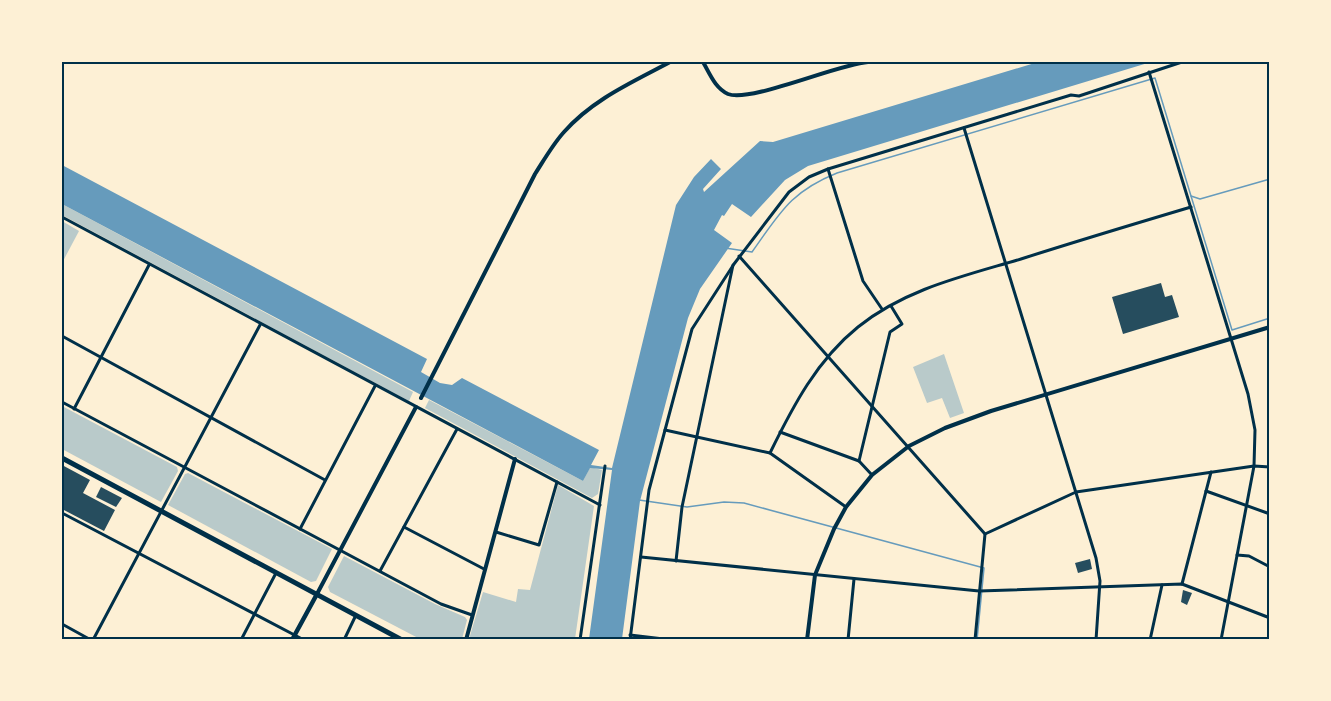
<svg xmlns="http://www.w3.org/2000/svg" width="1331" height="701" viewBox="0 0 1331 701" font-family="'Noto Serif',serif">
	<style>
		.green { fill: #b9caca }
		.water { fill: #669bbc }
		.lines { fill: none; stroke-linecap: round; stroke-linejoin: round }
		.stream { stroke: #669bbc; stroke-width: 1.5 }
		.building { fill: #264d5e }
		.minor { stroke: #003049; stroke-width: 3 }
		.tertiary { stroke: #003049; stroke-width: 4 }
		.secondary { stroke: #003049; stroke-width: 4.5 }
		.trunk { stroke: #003049; stroke-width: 5 }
		.neatline { fill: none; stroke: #003049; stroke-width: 2 }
	</style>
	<rect width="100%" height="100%" fill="#fdf0d5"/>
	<!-- green -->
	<g class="green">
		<path d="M 62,204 L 413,392 L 409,401 L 62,215 Z"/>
		<path d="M 62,221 L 79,231 L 62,263 Z"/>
		<path d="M 944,354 L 964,413 L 950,418 L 942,398 L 927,403 L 913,367 Z"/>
		<path d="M 429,400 L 583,481 L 590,467 L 602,470 L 598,494 L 592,498 L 425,408 Z"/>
		<path d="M 62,406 L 177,467 L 178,471 L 161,502 L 62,449 Z"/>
		<path d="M 188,473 L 332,549 L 316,581 L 311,582 L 168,505 L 185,474 Z"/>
		<path d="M 558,485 L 594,506 L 575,639 L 469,639 L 483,592 L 516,602 L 518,589 L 530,590 Z"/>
		<path d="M 344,556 L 435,604 L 465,617 L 467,620 L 462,639 L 420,639 L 330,592 L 328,587 Z"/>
	</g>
	<!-- water -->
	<path class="water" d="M 1038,62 L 1151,62 L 808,166 L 785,180 L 751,217 L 732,204 L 724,216 L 722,215 L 714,230 L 732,243 L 700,289 L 688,318 L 640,501 L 622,639 L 589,639 L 612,470 L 590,468 L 583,481 L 62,204 L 62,165 L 427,359 L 421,372 L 440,383 L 452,385 L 462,378 L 599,450 L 591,465 L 612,468 L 676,205 L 694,177 L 711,159 L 721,169 L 703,189 L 704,192 L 760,141 L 773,142 Z"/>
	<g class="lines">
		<!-- stream -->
		<g class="stream">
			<path d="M 1191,196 L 1232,330 L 1270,318"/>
			<path d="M 725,248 L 752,252 C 780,213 790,192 837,173 L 1155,78 L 1191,196 L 1200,199 L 1270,179"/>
			<path d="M 639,500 L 687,507 L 724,502 L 744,503 L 984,568 L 977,640"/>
		</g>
	</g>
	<!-- building -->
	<g class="building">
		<path d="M 1161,283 L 1165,297 L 1172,295 L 1179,317 L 1123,334 L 1112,297 Z"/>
		<path d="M 62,465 L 90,480 L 83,493 L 115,510 L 104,531 L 62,509 Z"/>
		<path d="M 101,487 L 122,498 L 116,507 L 96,497 Z"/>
		<path d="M 1090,559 L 1092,569 L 1078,573 L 1075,563 Z"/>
		<path d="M 1183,590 L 1192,593 L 1187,605 L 1181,602 Z"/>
	</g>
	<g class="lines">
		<!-- minor -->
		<g class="minor">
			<path d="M 1149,72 L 1248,394 L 1255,430 L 1254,466 L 1221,640"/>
			<path d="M 964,128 L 1096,558 L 1100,581 L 1096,640"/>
			<path d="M 828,169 L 863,281 L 882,309"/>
			<path d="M 62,217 L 600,505"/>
			<path d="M 739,256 L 985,534 L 975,640"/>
			<path d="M 62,336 L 325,480"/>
			<path d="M 62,402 L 441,604 L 472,615"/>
			<path d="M 74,409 L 149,265"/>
			<path d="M 665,430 L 770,453 L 846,507"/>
			<path d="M 780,432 L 859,461 L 872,475"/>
			<path d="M 770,453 C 793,406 817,360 858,327 C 905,289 964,276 1021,259 C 1077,241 1134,224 1191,207"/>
			<path d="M 859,461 L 890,332 L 902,324 L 891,306"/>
			<path d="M 1206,491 L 1270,514"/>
			<path d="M 62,513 L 304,640"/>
			<path d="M 404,527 L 484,569"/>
			<path d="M 300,529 L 375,386"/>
			<path d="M 496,532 L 539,545 L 557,482"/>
			<path d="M 985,534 L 1076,492 L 1254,466 L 1270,467"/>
			<path d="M 1237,555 L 1249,556 L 1270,567"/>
			<path d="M 641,557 L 979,591 L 1182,584 L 1270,618"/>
			<path d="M 676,561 L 682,507 L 733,265"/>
			<path d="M 380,571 L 457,429"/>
			<path d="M 1182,584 L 1211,472"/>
			<path d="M 62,624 L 91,640"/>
			<path d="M 630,635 L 672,640"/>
			<path d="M 93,640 L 260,325"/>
			<path d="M 241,640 L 276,573"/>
			<path d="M 344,640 L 356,615"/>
			<path d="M 580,640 L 605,466"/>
			<path d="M 630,640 L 649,490 L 692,329 L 734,264 L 789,192 L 809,177 L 828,169 L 1071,95 L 1079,96 L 1182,62"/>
			<path d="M 848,640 L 854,579"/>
			<path d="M 1150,640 L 1162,585"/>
		</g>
		<!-- tertiary -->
		<g class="tertiary">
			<path d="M 703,62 C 710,74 715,88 728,94 C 750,103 838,64 868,62"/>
			<path d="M 421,398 L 535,174 C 544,160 553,144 564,132 C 593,99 633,82 670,62"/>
			<path d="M 317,594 L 416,407"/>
			<path d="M 466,640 L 515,459"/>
			<path d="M 807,640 L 815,575 L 834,529 L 846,507 L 872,475 L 909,446 L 945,428 L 991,411 L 1270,327"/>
		</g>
		<!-- secondary -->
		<path class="secondary" d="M 292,640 L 317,594"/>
		<!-- trunk -->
		<path class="trunk" d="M 62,458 L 402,640"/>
	</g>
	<!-- border -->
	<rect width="1331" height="701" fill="none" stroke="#fdf0d5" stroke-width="126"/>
	<rect x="63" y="63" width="1205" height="575" class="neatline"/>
</svg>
